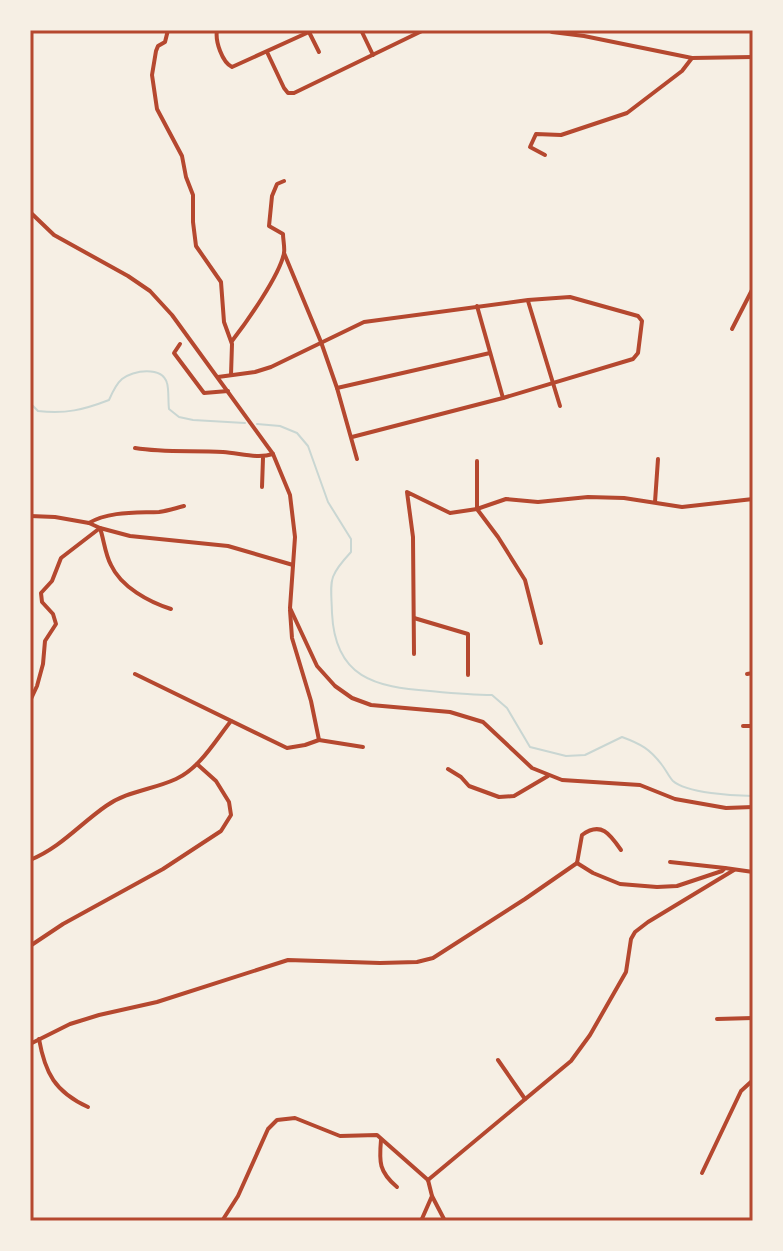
<svg xmlns="http://www.w3.org/2000/svg" width="783" height="1251" viewBox="0 0 783 1251" font-family="'Asap Condensed',sans-serif">
	<style>
		.lines { fill: none; stroke-linecap: round; stroke-linejoin: round }
		.stream { stroke: #c9d6d2; stroke-width: 2 }
		.minor { stroke: #b5482f; stroke-width: 4 }
		.tertiary { stroke: #b5482f; stroke-width: 4 }
		.neatline { fill: none; stroke: #b5482f; stroke-width: 3 }
	</style>
	<rect width="100%" height="100%" fill="#f6efe4"/>
	<g class="lines">
		<!-- stream -->
		<g class="stream">
			<path d="M 30,403 L 38,411 C 66,414 83,410 109,400 C 112,393 116,384 122,379 C 133,370 162,366 167,383 C 169,389 168,402 169,409 L 179,417 L 193,420 L 245,423"/>
			<path d="M 257,424 L 280,426 L 297,433 L 308,446 L 328,502 L 351,539 L 351,552 C 327,578 331,580 332,613 C 335,678 375,687 430,691 C 451,693 471,695 492,695 L 507,708 L 530,747 L 566,756 L 585,755 L 622,737 C 641,744 650,749 662,765 C 666,770 669,777 673,781 C 686,793 735,796 753,796"/>
		</g>
		<!-- minor -->
		<g class="minor">
			<path d="M 168,30 L 165,42 L 158,46 L 156,51 L 152,75 L 157,109 L 182,156 L 186,177 L 193,195 L 193,222 L 196,246 L 221,282 L 224,322 L 232,344 L 231,375"/>
			<path d="M 217,30 C 215,41 222,62 232,67 L 309,32"/>
			<path d="M 308,30 L 319,52"/>
			<path d="M 361,30 L 373,55"/>
			<path d="M 267,52 L 284,88 L 288,93 L 294,93 L 424,30"/>
			<path d="M 545,155 L 530,147 L 536,134 L 561,135 L 627,113 L 682,71 L 692,58"/>
			<path d="M 284,253 L 321,342 L 337,388 L 357,459"/>
			<path d="M 528,301 L 560,406"/>
			<path d="M 477,306 L 503,398"/>
			<path d="M 732,329 L 753,288"/>
			<path d="M 232,341 C 246,323 280,275 284,253 C 285,248 283,240 283,234 L 269,226 L 272,196 L 277,184 L 284,181"/>
			<path d="M 180,344 L 174,353 L 204,393 L 228,391"/>
			<path d="M 218,377 L 255,372 L 271,367 L 364,322 L 528,300 L 570,297 L 638,316 L 642,321 L 638,353 L 633,359 L 503,398 L 352,437"/>
			<path d="M 337,388 L 490,353"/>
			<path d="M 135,448 C 165,453 194,450 223,452 C 240,453 257,459 273,454"/>
			<path d="M 477,461 L 477,509 L 498,537 L 525,580 L 541,643"/>
			<path d="M 262,487 L 263,458"/>
			<path d="M 655,502 L 658,459"/>
			<path d="M 30,516 L 55,517 L 89,523 L 100,528 L 130,536 L 228,546 L 293,565"/>
			<path d="M 89,523 C 109,511 136,513 159,512 C 167,511 176,508 184,506"/>
			<path d="M 290,610 L 292,638 L 311,701 L 319,740"/>
			<path d="M 414,618 L 468,634 L 468,675"/>
			<path d="M 414,654 L 413,537 L 407,492 L 450,513 L 477,509 L 506,499 L 538,502 L 588,497 L 624,498 L 682,507 L 753,499"/>
			<path d="M 135,674 L 287,748 L 305,745 L 319,740"/>
			<path d="M 747,674 L 753,673"/>
			<path d="M 30,701 L 37,686 L 43,664 L 45,641 L 56,624 L 53,614 L 42,602 L 41,593 L 52,581 L 61,558 L 100,528 C 104,540 105,554 111,565 C 121,587 149,602 171,609"/>
			<path d="M 743,726 L 753,726"/>
			<path d="M 319,740 L 363,747"/>
			<path d="M 448,769 L 461,777 L 469,786 L 499,797 L 514,796 L 548,776"/>
			<path d="M 30,860 C 60,848 80,824 106,806 C 127,791 152,790 176,779 C 200,768 215,741 231,721"/>
			<path d="M 670,862 L 725,868"/>
			<path d="M 577,863 L 593,873 L 620,884 L 657,887 L 677,886 L 722,871 L 725,868 L 753,872"/>
			<path d="M 577,863 L 582,835 C 601,821 610,834 621,850"/>
			<path d="M 30,946 L 63,924 L 163,869 L 221,831 L 231,815 L 229,802 L 216,781 L 197,764"/>
			<path d="M 717,1019 L 753,1018"/>
			<path d="M 39,1039 C 45,1073 55,1092 88,1107"/>
			<path d="M 30,1044 L 70,1024 L 99,1015 L 157,1002 L 288,960 L 380,963 L 417,962 L 433,958 L 525,899 L 577,863"/>
			<path d="M 498,1060 L 525,1099"/>
			<path d="M 381,1140 C 379,1162 379,1172 397,1187"/>
			<path d="M 702,1173 L 741,1091 L 753,1080"/>
			<path d="M 428,1180 L 571,1061 L 590,1035 L 626,972 L 631,939 L 635,932 L 648,922 L 734,870"/>
			<path d="M 428,1180 L 432,1196 L 445,1221"/>
			<path d="M 222,1221 L 238,1196 L 268,1129 L 277,1120 L 295,1118 L 340,1136 L 377,1135 L 428,1180"/>
			<path d="M 421,1221 L 432,1196"/>
		</g>
		<!-- tertiary -->
		<g class="tertiary">
			<path d="M 547,30 L 552,32 L 584,36 L 692,58 L 753,57"/>
			<path d="M 30,212 L 54,235 L 128,276 L 150,291 L 172,315 L 273,454 L 290,495 L 295,537 L 290,608 L 317,666 L 335,686 L 352,698 L 371,705 L 450,712 L 483,722 L 532,768 L 562,780 L 640,785 L 675,799 L 726,808 L 753,807"/>
		</g>
	</g>
	<!-- border -->
	<rect width="783" height="1251" fill="none" stroke="#f6efe4" stroke-width="64"/>
	<rect x="32" y="32" width="719" height="1187" class="neatline"/>
</svg>
